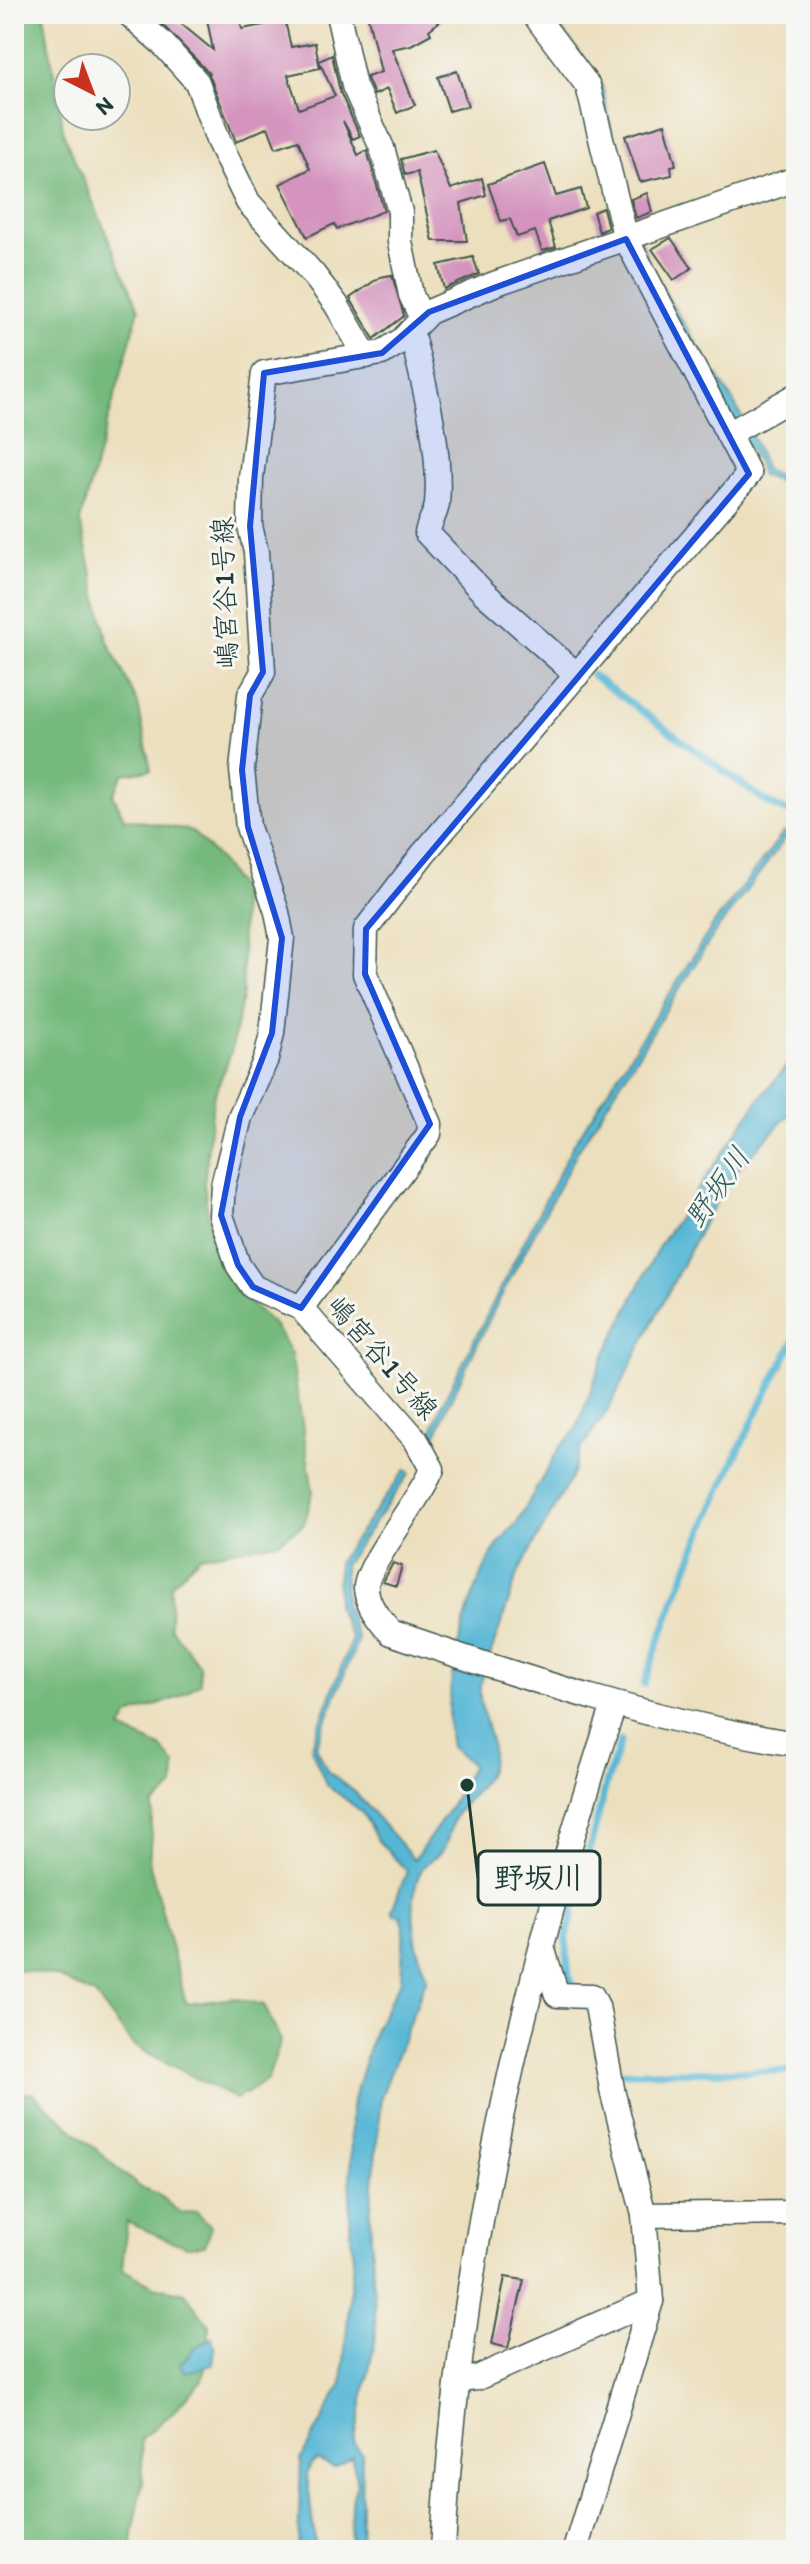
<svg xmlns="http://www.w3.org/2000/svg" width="810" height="2564" viewBox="0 0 810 2564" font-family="Itim,'Klee One',sans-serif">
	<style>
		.forest { fill: #75b97d; stroke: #4a7b58; stroke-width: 2 }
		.water { fill: #56b7d5; stroke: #3a7a84; stroke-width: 2 }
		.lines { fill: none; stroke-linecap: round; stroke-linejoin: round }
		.stream { stroke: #56b7d5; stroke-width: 7 }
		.building { fill: #d494be }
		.minor-casing { stroke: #3e5549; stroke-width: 27 }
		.minor { stroke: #fff; stroke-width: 24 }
		.marked { fill: #1d4ed8; fill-opacity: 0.2; stroke: #1d4ed8; stroke-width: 6; stroke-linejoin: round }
		.labels { text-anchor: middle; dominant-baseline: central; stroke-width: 6; stroke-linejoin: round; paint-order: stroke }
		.street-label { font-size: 28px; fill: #1f3d34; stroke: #f6f6f2 }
		.water-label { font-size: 30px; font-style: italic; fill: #2d5c5c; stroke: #f6f6f2 }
		.leader { fill: none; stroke: #1f3d34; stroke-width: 3 }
		.callout-dot { fill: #1f3d34; stroke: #f6f6f2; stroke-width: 3 }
		.callout { fill: #f6f6f2; stroke: #1f3d34; stroke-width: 3 }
		.callout-label { font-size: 30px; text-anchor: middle; font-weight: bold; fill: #1f3d34 }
	</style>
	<rect width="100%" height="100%" fill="#f6f6f2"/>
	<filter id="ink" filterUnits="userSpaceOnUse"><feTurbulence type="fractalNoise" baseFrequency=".0125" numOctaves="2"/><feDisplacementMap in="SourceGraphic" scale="16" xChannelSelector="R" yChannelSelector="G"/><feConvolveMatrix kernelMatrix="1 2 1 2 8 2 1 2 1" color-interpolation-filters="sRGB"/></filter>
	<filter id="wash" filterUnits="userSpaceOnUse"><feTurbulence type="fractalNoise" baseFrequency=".006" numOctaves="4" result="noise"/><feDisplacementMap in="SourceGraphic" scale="32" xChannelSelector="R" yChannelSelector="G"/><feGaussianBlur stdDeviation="1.8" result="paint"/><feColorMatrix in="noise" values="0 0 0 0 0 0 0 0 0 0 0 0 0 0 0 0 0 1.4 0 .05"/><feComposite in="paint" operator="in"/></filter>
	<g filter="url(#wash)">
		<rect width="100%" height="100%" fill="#ecdfbd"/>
		<!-- forest -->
		<g class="forest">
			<path d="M 14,14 L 44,14 L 64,135 L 139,309 L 80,521 L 107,639 L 138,704 L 151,770 L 123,774 L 113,795 L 124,818 L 192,831 L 218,858 L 241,890 L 243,993 L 231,1052 L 213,1099 L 204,1185 L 211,1237 L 233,1288 L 275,1326 L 291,1354 L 313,1492 L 304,1524 L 277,1542 L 200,1556 L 171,1585 L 170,1627 L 199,1665 L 200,1683 L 179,1697 L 129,1715 L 121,1729 L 161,1747 L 175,1765 L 174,1787 L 153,1806 L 149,1862 L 186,2004 L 235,1998 L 264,2005 L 281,2041 L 267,2080 L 236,2099 L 133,2045 L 95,1995 L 56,1976 L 14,1969 Z"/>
			<path d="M 14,2092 L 33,2094 L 139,2187 L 156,2193 L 181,2214 L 196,2211 L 211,2226 L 205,2245 L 186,2247 L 127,2222 L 122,2269 L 154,2286 L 185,2293 L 209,2325 L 209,2353 L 202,2380 L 170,2415 L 141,2439 L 143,2481 L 132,2540 L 134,2550 L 14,2550 Z"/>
		</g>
		<!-- water -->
		<g class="water">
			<path d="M 542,14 L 549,14 L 593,69 L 602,86 C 615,143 624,204 647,257 C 679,328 741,397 766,470 L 796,482 L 796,488 L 761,475 L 757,462 L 640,255 L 597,89 Z"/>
			<path d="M 784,832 L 788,835 L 714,934 L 577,1152 L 494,1310 L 447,1407 L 432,1448 L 428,1442 L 442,1404 L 572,1147 L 713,925 Z"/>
			<path d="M 796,1054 L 796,1107 L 738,1169 L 706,1218 L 608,1410 L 581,1449 L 572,1476 L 519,1571 L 480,1685 C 477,1712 497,1738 491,1763 C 487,1781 472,1795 460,1809 C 450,1820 450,1835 444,1848 C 440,1857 427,1860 422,1869 C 406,1896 415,1952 427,1977 L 381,2097 L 370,2216 L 376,2336 L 354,2444 L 362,2454 L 360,2550 L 350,2550 L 351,2502 L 357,2484 L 352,2457 L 334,2468 L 318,2460 L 311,2464 L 307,2475 L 316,2550 L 298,2550 L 301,2459 L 342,2383 L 353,2259 L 350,2220 L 351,2107 L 374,2031 L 401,1980 L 404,1927 L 401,1916 L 394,1915 L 392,1910 L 407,1871 L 378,1841 L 362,1812 L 326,1784 L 311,1748 L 352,1638 L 337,1607 L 338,1562 L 406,1469 L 410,1473 L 344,1565 L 345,1606 L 358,1639 L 316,1747 L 328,1771 L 356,1793 L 414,1860 L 446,1814 L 472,1765 L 451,1747 C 440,1690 471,1563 516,1524 L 560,1447 L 576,1430 L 601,1363 L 659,1246 L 758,1101 Z"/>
			<path d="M 212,2338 L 215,2349 L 213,2365 L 185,2372 L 180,2364 L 197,2346 Z"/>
		</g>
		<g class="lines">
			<!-- stream -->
			<g class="stream">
				<path d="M 592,675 L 768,803 L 787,811"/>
				<path d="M 644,1684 C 685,1564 735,1449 796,1337"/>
				<path d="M 575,1988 L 569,1977 L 566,1940 L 607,1781 L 621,1740"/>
				<path d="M 616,2072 L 796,2071"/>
			</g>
		</g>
		<g id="blocks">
			<!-- building -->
			<g class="building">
				<path d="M 152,14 L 169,14 L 213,50 L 206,14 L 239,14 L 242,29 L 285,21 L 291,47 L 315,43 L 320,68 L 288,75 L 299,109 L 335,96 L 319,61 L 332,55 L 340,92 L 360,136 L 353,139 L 343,121 L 358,155 L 367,150 L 384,211 L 337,229 L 334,224 L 307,237 L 280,184 L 310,169 L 298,140 L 276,148 L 268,127 L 236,142 L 208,72 Z"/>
				<path d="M 367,14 L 449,14 L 429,30 L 431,34 L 411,45 L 392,49 L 415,105 L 397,113 L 387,89 L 374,95 L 368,81 L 367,77 L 381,72 Z"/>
				<path d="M 457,71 L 468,106 L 449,111 L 438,77 Z"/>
				<path d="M 665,124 L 676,165 L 671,166 L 672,175 L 640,182 L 625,136 Z"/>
				<path d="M 434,150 L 451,189 L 482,178 L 486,195 L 461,203 L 467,241 L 433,241 L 417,172 L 405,175 L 401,159 Z"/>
				<path d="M 545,164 L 556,196 L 581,189 L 586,208 L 548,221 L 556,247 L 542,251 L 535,231 L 517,237 L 510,219 L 501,221 L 488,184 Z"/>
				<path d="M 647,193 L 652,212 L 636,218 L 631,199 Z"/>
				<path d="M 603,208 L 608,228 L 599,232 L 593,212 Z"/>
				<path d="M 671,238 L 692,268 L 674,280 L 652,249 Z"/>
				<path d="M 473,257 L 479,274 L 444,289 L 438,265 Z"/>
				<path d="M 392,275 L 404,316 L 374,339 L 350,298 L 380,277 Z"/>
				<path d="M 393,1563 L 402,1566 L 396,1586 L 383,1582 Z"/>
				<path d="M 505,2277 L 524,2280 L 508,2348 L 492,2344 Z"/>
			</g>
		</g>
	</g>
	<g filter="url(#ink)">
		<use href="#blocks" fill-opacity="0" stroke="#3e5549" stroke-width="2"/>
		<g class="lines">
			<defs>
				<g id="minor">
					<path d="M 129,14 L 162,43 L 197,82 L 218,140 L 248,202 L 313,274 L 336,304 L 366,356"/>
					<path d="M 338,14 L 354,86 L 382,148 L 400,212 L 400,242 L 411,295 L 422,319"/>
					<path d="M 796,179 L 494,284 L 429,312 L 402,340 L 382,353 L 264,373 L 251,477 L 250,526 L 256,552 L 263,672 L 250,695 L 242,770 L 248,827 L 277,912 L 282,938 L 272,1033 L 266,1059 L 240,1117 L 223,1185 L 221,1215 L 238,1265 L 253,1287 L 301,1308 L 416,1440 L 432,1469 C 422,1497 363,1569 366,1589 C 368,1607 380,1620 391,1633 C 524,1678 657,1722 796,1744"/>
					<path d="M 411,331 C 424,384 442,449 437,504 C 436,513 429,523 427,533 L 484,593 L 577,675"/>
					<path d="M 728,434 L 796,396"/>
					<path d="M 301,1308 L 429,1134 L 430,1124 L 365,974 L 366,929 L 423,854 L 749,474 L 626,239 L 588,86 L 534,14"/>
					<path d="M 542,1947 L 557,1995 L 592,1996 L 597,2006 L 613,2094 L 644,2215 L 651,2301 L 575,2550"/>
					<path d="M 644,2215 L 796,2213"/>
					<path d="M 458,2380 L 477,2378 L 651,2301"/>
					<path d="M 443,2550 C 458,2263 523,1977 614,1705"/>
				</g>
			</defs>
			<!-- minor casing -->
			<use href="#minor" class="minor-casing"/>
			<!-- minor -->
			<use href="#minor" class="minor"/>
		</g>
	</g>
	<!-- marked area -->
	<path class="marked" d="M 626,239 L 749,474 L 366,929 L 365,974 L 430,1124 L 301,1308 L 253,1287 L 238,1265 L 221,1215 L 240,1117 L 272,1033 L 282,938 L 248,827 L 242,770 L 250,695 L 263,672 L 250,526 L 264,373 L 382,353 L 429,312 Z"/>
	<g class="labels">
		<!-- street labels -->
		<g class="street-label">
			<text transform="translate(224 593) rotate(-92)">嶋宮谷1号線</text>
			<text transform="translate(383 1357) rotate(49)">嶋宮谷1号線</text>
		</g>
		<!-- water labels -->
		<g class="water-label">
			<text transform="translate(717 1187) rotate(-55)">野坂川</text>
		</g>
	</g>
	<!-- callouts -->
	<path class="leader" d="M467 1785L478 1878"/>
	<circle class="callout-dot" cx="467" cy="1785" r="8"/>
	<rect class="callout" x="478" y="1851" width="122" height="54" rx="8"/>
	<g class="callout-label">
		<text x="539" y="1888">野坂川</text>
	</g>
	<!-- margin -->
	<rect width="810" height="2564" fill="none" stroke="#f6f6f2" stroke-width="48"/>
	<!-- north arrow -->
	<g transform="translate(92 92) rotate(138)"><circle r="38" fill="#f6f6f2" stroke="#a0aca6" stroke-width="2"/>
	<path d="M0-6L14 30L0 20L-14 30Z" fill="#c8321e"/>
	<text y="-12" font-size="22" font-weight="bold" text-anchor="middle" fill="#1f3d34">N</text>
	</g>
</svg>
